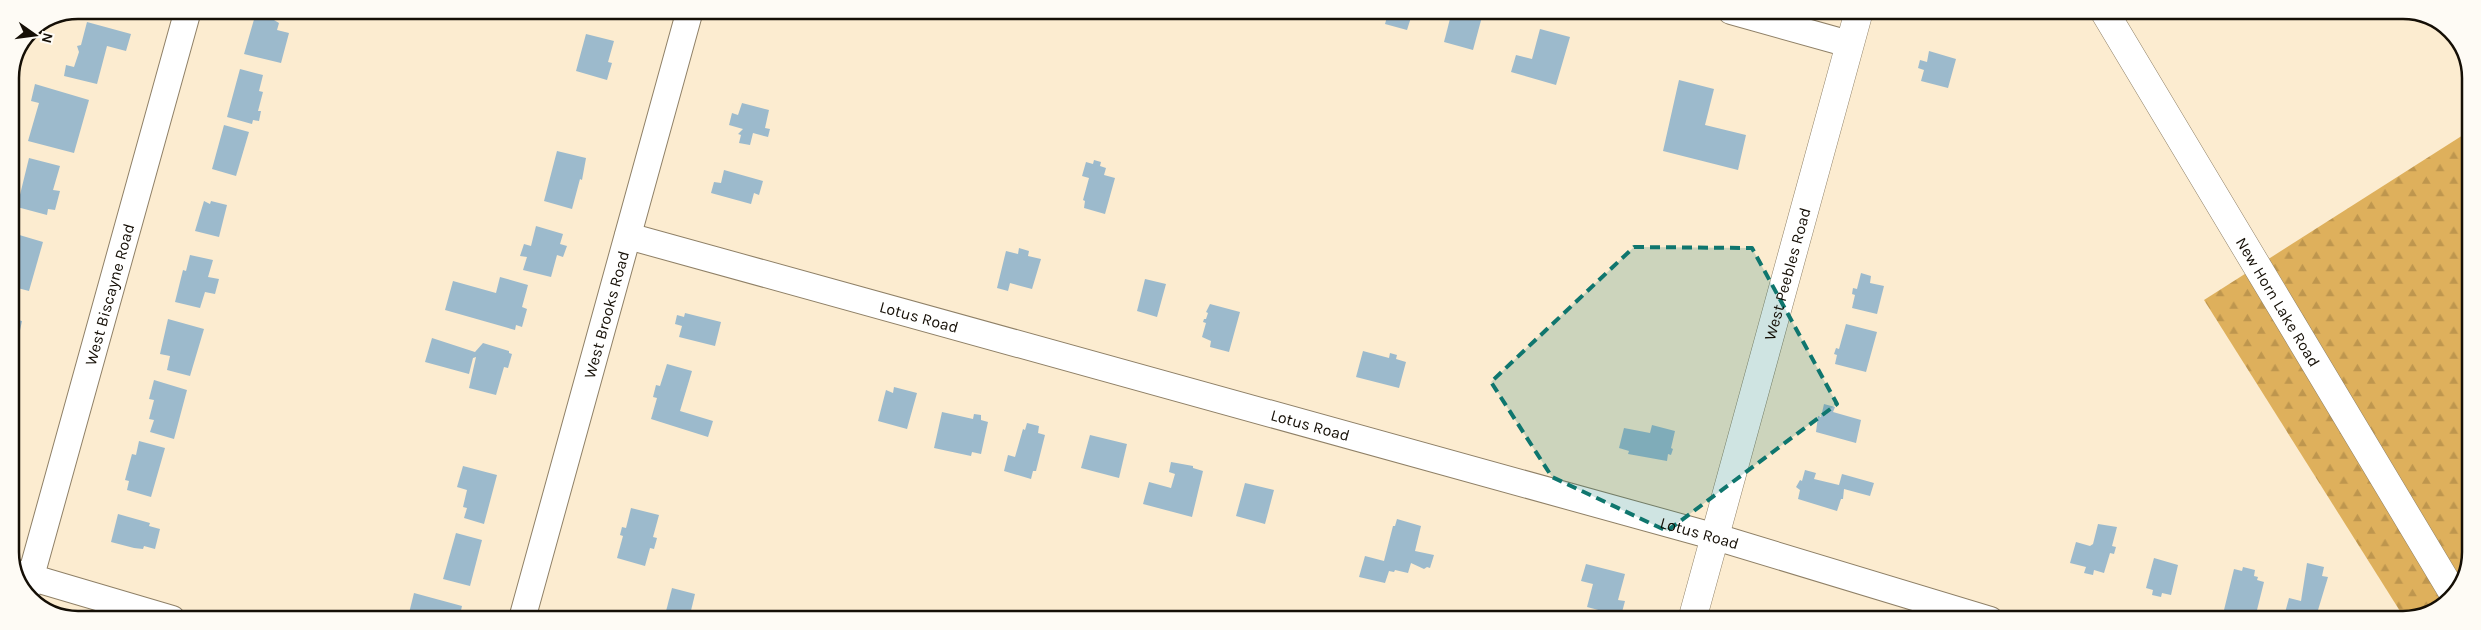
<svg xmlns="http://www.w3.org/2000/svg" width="2481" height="630" viewBox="0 0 2481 630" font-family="Karla,sans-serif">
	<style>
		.forest { fill: url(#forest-firs) }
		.building { fill: #9cbacc }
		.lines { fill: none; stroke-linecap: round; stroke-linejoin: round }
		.minor-casing { stroke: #8f8067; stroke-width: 28 }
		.major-casing { stroke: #8f8067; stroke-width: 29 }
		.minor { stroke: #fff; stroke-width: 26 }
		.major { stroke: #fff; stroke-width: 28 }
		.marked { fill: #0f766e; fill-opacity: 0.2; stroke: #0f766e; stroke-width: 4; stroke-dasharray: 10 6; stroke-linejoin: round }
		.labels { text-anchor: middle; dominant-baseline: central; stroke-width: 4; stroke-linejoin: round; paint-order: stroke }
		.street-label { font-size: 16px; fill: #150f06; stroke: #fefbf5 }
		.rim { fill: none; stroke: #150f06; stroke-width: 2.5 }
	</style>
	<defs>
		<pattern id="forest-firs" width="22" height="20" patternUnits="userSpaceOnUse" patternTransform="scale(1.25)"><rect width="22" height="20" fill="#deb05c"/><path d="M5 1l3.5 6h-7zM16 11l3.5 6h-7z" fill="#be964e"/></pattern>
	</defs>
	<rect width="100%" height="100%" fill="#fcecd0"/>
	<!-- forest -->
	<path class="forest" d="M 2471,130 L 2470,566 L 2445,606 L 2405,619 L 2204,300 Z"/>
	<!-- building -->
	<g class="building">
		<path d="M 601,10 L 622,10 L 621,16 Z"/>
		<path d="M 1376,11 L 1413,11 L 1407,30 L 1385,24 L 1387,17 L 1375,13 Z"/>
		<path d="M 1452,11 L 1483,13 L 1473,50 L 1444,42 Z"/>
		<path d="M 255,16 L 274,20 L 279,23 L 277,30 L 289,33 L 281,63 L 244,54 Z"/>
		<path d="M 87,22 L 131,34 L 126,51 L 107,46 L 97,84 L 64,76 L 66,65 L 74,67 L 79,52 L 77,46 L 81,45 Z"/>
		<path d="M 1540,29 L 1570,37 L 1556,85 L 1511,72 L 1516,55 L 1532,59 Z"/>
		<path d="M 586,34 L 614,41 L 608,62 L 612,63 L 607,80 L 576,71 Z"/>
		<path d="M 1929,51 L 1956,59 L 1948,88 L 1921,81 L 1924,70 L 1918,68 L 1920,60 L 1927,62 Z"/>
		<path d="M 240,69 L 263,75 L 259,91 L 263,92 L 258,111 L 261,111 L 259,121 L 253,120 L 252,124 L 227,117 Z"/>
		<path d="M 1679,80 L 1714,89 L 1705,125 L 1746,135 L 1738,170 L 1663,151 Z"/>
		<path d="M 35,84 L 89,100 L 74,153 L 28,141 L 39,103 L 31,101 Z"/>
		<path d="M 742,103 L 769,110 L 765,128 L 770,129 L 768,137 L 753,133 L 750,145 L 739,143 L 741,135 L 738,134 L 743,129 L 729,125 L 732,113 L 738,115 Z"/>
		<path d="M 224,125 L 249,132 L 236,176 L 212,169 Z"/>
		<path d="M 557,151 L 586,158 L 582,180 L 580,179 L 572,209 L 544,201 Z"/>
		<path d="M 29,158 L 60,166 L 53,190 L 60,191 L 55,210 L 48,209 L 47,215 L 17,207 Z"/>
		<path d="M 1094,160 L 1101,162 L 1100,166 L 1106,168 L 1104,175 L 1115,178 L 1105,214 L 1084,208 L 1085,201 L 1083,200 L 1089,178 L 1082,176 L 1086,162 L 1093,164 Z"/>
		<path d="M 724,170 L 763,181 L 759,195 L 754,193 L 751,204 L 711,193 L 714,182 L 721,183 Z"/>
		<path d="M 204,201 L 210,204 L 211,201 L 227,205 L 219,237 L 195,231 Z"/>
		<path d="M 536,226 L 563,234 L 560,244 L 567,246 L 563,257 L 557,255 L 551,277 L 523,270 L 527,257 L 520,256 L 524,244 L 531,246 Z"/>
		<path d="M 16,234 L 43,242 L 29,291 L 10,286 L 10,256 Z"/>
		<path d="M 1019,248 L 1029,251 L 1028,256 L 1041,259 L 1032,289 L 1010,283 L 1008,291 L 997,288 L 1006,251 L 1018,254 Z"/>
		<path d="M 190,255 L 213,260 L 208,277 L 219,279 L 215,294 L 205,292 L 200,308 L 175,302 L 183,270 L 186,271 Z"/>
		<path d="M 1861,273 L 1871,276 L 1870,283 L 1884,286 L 1877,314 L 1852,308 L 1855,295 L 1852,294 L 1853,288 L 1857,289 Z"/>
		<path d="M 500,277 L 528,285 L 522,307 L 527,309 L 522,327 L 516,325 L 515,330 L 445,310 L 453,281 L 496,293 Z"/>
		<path d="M 1145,279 L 1166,284 L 1157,317 L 1137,311 Z"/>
		<path d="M 1210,304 L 1240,312 L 1229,352 L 1210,347 L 1211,341 L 1202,337 L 1206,323 L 1203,322 L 1204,319 L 1206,319 L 1208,313 L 1206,312 Z"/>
		<path d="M 685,313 L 721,322 L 715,346 L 679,337 L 682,326 L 675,324 L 677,315 L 684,317 Z"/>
		<path d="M 10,318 L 22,321 L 15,353 L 10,352 Z"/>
		<path d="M 168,319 L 204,329 L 190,376 L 167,370 L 170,356 L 160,354 Z"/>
		<path d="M 1846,324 L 1877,332 L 1866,372 L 1835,364 L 1837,355 L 1834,354 L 1836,348 L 1839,349 Z"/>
		<path d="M 432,338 L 475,352 L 483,343 L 509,351 L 509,353 L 512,354 L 508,368 L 504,367 L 496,395 L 469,388 L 476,357 L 473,358 L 469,374 L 425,362 Z"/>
		<path d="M 1363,351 L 1389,358 L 1390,353 L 1397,355 L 1396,359 L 1406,362 L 1399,388 L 1356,377 Z"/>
		<path d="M 667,364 L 692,371 L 680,411 L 713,421 L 708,437 L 651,419 L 657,398 L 653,397 L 656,385 L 660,386 Z"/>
		<path d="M 154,380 L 187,390 L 174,439 L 150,432 L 154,420 L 149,419 L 154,400 L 149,399 Z"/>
		<path d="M 894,387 L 917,393 L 907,429 L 878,421 L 886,390 L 893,393 Z"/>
		<path d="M 1824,404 L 1835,407 L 1833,412 L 1861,420 L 1856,443 L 1816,432 L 1818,416 L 1821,417 Z"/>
		<path d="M 942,412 L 973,419 L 974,414 L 981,415 L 981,420 L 988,422 L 981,454 L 972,452 L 971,456 L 934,448 Z"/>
		<path d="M 1027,423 L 1039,426 L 1038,433 L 1045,435 L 1036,471 L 1033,471 L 1031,479 L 1004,471 L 1008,455 L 1015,457 L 1023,429 L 1025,430 Z"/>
		<path d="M 1652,425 L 1675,431 L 1671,448 L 1673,449 L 1671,455 L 1668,454 L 1667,461 L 1628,454 L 1629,451 L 1619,448 L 1624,428 L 1650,433 Z"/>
		<path d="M 1090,435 L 1127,444 L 1119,478 L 1081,468 Z"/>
		<path d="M 139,441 L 165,448 L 151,497 L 127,490 L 129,481 L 125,480 L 132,454 L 136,455 Z"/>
		<path d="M 1171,462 L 1193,466 L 1193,468 L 1203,471 L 1192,517 L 1143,504 L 1149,482 L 1171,488 L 1175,474 L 1169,472 Z"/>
		<path d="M 463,466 L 497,475 L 484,524 L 464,518 L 467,508 L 463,507 L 467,490 L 457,487 Z"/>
		<path d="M 1805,470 L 1816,473 L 1814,479 L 1839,485 L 1842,474 L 1874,483 L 1870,496 L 1844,489 L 1843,499 L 1841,499 L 1837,511 L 1798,499 L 1800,490 L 1796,487 L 1800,480 L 1802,481 Z"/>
		<path d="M 1245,483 L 1274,490 L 1265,524 L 1236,516 Z"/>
		<path d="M 631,508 L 659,515 L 653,537 L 657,538 L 654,549 L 650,548 L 645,566 L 617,558 L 623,536 L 620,535 L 622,527 L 626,528 Z"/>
		<path d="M 118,514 L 150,523 L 149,526 L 160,529 L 155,549 L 144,546 L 143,549 L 134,548 L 111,542 Z"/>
		<path d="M 1397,519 L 1421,526 L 1415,551 L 1434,555 L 1430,568 L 1427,567 L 1424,569 L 1411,563 L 1408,573 L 1395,570 L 1394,572 L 1389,571 L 1385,583 L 1359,577 L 1365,556 L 1384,561 L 1393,526 L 1395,526 Z"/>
		<path d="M 2098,524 L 2117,527 L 2112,546 L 2116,547 L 2114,554 L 2110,553 L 2104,573 L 2094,570 L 2093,575 L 2084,573 L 2086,567 L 2070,563 L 2076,542 L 2090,546 L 2093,544 Z"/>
		<path d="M 456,533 L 482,540 L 470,586 L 443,579 Z"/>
		<path d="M 2154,558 L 2178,565 L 2171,595 L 2162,593 L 2161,597 L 2152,595 L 2153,590 L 2146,588 Z"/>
		<path d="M 2307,563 L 2324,567 L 2322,576 L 2328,577 L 2315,620 L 2283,620 L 2289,598 L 2301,601 Z"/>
		<path d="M 1586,564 L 1625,574 L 1618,600 L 1625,601 L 1621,616 L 1587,607 L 1593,584 L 1581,581 Z"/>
		<path d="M 2243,567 L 2255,570 L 2254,576 L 2258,577 L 2257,580 L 2264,582 L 2255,618 L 2243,615 L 2242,620 L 2238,620 L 2239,614 L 2224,610 L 2234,569 L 2242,571 Z"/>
		<path d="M 672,588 L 695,594 L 689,619 L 664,619 Z"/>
		<path d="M 414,593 L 462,606 L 459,619 L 408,617 Z"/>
	</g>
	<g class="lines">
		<defs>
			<g id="minor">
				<path d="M 1731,11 L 1849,44"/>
				<path id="s1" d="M 628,236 L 1716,537 L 1990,620"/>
				<path d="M 16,573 L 172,619"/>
				<path id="s2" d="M 26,594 L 188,10"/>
				<path id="s3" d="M 522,619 L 690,10"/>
			</g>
			<g id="major">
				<path id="s4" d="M 2104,11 L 2453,593"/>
				<path id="s5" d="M 1692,620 L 1859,11"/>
			</g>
		</defs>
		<!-- minor casing -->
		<use href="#minor" class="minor-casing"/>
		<!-- major casing -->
		<use href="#major" class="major-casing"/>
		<!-- minor -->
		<use href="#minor" class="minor"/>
		<!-- major -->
		<use href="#major" class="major"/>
	</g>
	<!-- marked area -->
	<path class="marked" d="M 1634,247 L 1752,248 L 1837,404 L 1667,531 L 1552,477 L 1491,382 Z"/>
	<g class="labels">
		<!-- street labels -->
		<g class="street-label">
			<text stroke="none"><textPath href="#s5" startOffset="359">West Peebles Road</textPath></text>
			<text stroke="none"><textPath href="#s2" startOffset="311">West Biscayne Road</textPath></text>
			<text stroke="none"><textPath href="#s4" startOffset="339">New Horn Lake Road</textPath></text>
			<text stroke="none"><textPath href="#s3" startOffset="316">West Brooks Road</textPath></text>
			<text stroke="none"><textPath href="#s1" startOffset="302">Lotus Road</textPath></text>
			<text stroke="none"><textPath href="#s1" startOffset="708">Lotus Road</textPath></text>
			<text stroke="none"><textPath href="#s1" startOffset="1112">Lotus Road</textPath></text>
		</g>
	</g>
	<!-- crop -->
	<path d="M0 0H2481V630H0ZM78 19H2403A59 59 0 0 1 2462 78V552A59 59 0 0 1 2403 611H78A59 59 0 0 1 19 552V78A59 59 0 0 1 78 19Z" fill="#fefbf5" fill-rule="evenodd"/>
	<path class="rim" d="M78 19H2403A59 59 0 0 1 2462 78V552A59 59 0 0 1 2403 611H78A59 59 0 0 1 19 552V78A59 59 0 0 1 78 19Z"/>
	<!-- north arrow -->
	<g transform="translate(35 35) rotate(104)" stroke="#fefbf5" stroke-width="4" paint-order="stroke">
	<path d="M0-4L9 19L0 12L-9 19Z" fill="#150f06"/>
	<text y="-8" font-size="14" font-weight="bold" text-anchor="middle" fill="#150f06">N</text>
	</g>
</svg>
